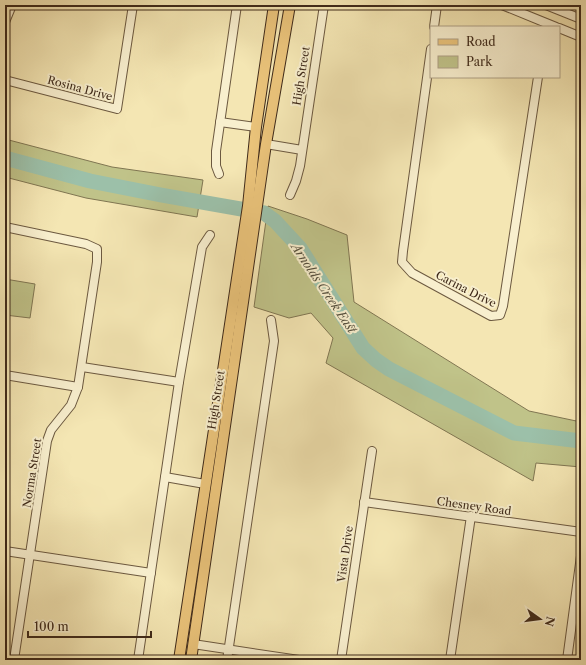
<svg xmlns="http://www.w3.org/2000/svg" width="586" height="665" viewBox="0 0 586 665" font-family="'Libre Caslon Text',serif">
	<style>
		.green { fill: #c0c389; stroke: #807652 }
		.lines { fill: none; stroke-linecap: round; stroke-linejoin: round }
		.river { stroke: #9cc0a9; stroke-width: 15 }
		.minor-casing { stroke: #6c5940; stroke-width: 10 }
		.major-casing { stroke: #3f2a1a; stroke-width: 12 }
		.minor { stroke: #f8efce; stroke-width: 8 }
		.major { stroke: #eac37a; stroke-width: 10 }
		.labels { text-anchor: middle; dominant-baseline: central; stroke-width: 4; stroke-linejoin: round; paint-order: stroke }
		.street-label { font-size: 11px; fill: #3f2a1a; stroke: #f8efce }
		.water-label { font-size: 12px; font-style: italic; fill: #56503e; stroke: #f8efce }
	</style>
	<rect width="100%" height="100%" fill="#f4e6b3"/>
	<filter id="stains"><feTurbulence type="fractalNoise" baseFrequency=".005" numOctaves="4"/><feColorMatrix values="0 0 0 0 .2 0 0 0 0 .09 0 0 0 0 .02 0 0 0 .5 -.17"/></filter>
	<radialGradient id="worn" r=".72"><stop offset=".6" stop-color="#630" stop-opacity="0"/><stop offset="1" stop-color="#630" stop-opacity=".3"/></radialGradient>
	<!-- green -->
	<g class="green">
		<path d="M 5,139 L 112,167 L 203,180 L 197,217 L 86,198 L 5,177 Z"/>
		<path d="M 268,206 L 307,219 L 347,235 L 354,302 L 529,411 L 581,422 L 581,467 L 536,463 L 533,481 L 326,363 L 333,338 L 311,313 L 289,318 L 254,307 Z"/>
		<path d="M 5,279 L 35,284 L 30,318 L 5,315 Z"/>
	</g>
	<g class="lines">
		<!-- river -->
		<path class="river" d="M 5,158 L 90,181 L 161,195 L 264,213 L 275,221 L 300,248 L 363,348 L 376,360 L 389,369 L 514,433 L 581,441"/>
		<defs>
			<g id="minor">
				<path d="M 502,5 L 556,27"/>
				<path d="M 546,5 L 581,19"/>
				<path d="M 5,22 L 12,5"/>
				<path d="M 434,27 L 437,5"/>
				<path d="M 559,28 L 581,37"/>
				<path d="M 431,49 L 403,251 L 402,262 L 412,273 L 491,316 L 500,315 L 503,306 L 538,77"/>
				<path d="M 5,80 L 117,109 L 133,5"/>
				<path d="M 220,122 L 256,127"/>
				<path d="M 266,144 L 302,150"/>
				<path d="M 219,174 L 216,166 L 216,151 L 237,5"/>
				<path d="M 290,195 L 296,181 L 300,166 L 324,5"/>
				<path d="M 5,227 L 86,244 L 97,249 L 97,262 L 78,387 L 71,405 L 51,430 L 47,441 L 14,660"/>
				<path d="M 82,367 L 179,382"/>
				<path d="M 5,375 L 78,387"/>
				<path d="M 165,477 L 205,484"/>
				<path d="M 364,502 L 581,532"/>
				<path d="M 5,551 L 151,573"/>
				<path d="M 193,644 L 299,660"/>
				<path d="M 138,660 L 179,382 L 202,247 L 210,235"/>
				<path d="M 227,660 L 274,341 L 271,320"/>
				<path d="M 341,660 L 372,451"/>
				<path d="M 450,660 L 471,516"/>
				<path d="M 567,660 L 581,556"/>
			</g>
			<g id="major">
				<path d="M 179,660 L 248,206 L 256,127 L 274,5"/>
				<path d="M 191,660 L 266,144 L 290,5"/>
			</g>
		</defs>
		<!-- minor casing -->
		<use href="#minor" class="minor-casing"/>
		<!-- major casing -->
		<use href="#major" class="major-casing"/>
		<!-- minor -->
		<use href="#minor" class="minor"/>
		<!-- major -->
		<use href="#major" class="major"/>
	</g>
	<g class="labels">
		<!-- street labels -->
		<g class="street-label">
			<text transform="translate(301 76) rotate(-81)">High Street</text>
			<text transform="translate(80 88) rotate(15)">Rosina Drive</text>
			<text transform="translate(466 289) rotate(27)">Carina Drive</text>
			<text transform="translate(216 400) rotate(-81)">High Street</text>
			<text transform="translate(32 473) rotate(-81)">Norma Street</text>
			<text transform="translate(474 506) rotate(8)">Chesney Road</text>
			<text transform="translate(345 554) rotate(-82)">Vista Drive</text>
		</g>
		<!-- water labels -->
		<g class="water-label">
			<text transform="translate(324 288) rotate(56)">Arnolds Creek East</text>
		</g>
	</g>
	<!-- margin -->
	<rect width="586" height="665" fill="none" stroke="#f4e6b3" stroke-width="20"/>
	<rect x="6" y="6" width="574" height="653" fill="none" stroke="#3f2a1a" stroke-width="2"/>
	<rect x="10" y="10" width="566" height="645" fill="none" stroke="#3f2a1a"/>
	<!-- legend -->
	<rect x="430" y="26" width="130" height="52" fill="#f8efce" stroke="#aea086"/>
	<rect x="438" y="39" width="20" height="6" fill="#eac37a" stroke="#aea086"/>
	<text x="466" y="46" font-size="12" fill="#3f2a1a">Road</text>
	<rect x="438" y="56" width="20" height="12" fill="#c0c389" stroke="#aea086"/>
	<text x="466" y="66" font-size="12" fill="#3f2a1a">Park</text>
	<!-- north arrow -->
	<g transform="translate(540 619) rotate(104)" stroke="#f8efce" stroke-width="3" paint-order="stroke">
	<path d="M0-3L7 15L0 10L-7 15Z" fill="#3f2a1a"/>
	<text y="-6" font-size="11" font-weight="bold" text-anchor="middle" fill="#3f2a1a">N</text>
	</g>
	<!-- scale -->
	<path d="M28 631v6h123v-6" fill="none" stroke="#3f2a1a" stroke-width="2"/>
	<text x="34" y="631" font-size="12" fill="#3f2a1a" stroke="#f8efce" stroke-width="3" paint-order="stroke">100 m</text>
	<rect width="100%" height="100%" filter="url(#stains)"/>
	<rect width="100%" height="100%" fill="url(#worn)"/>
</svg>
